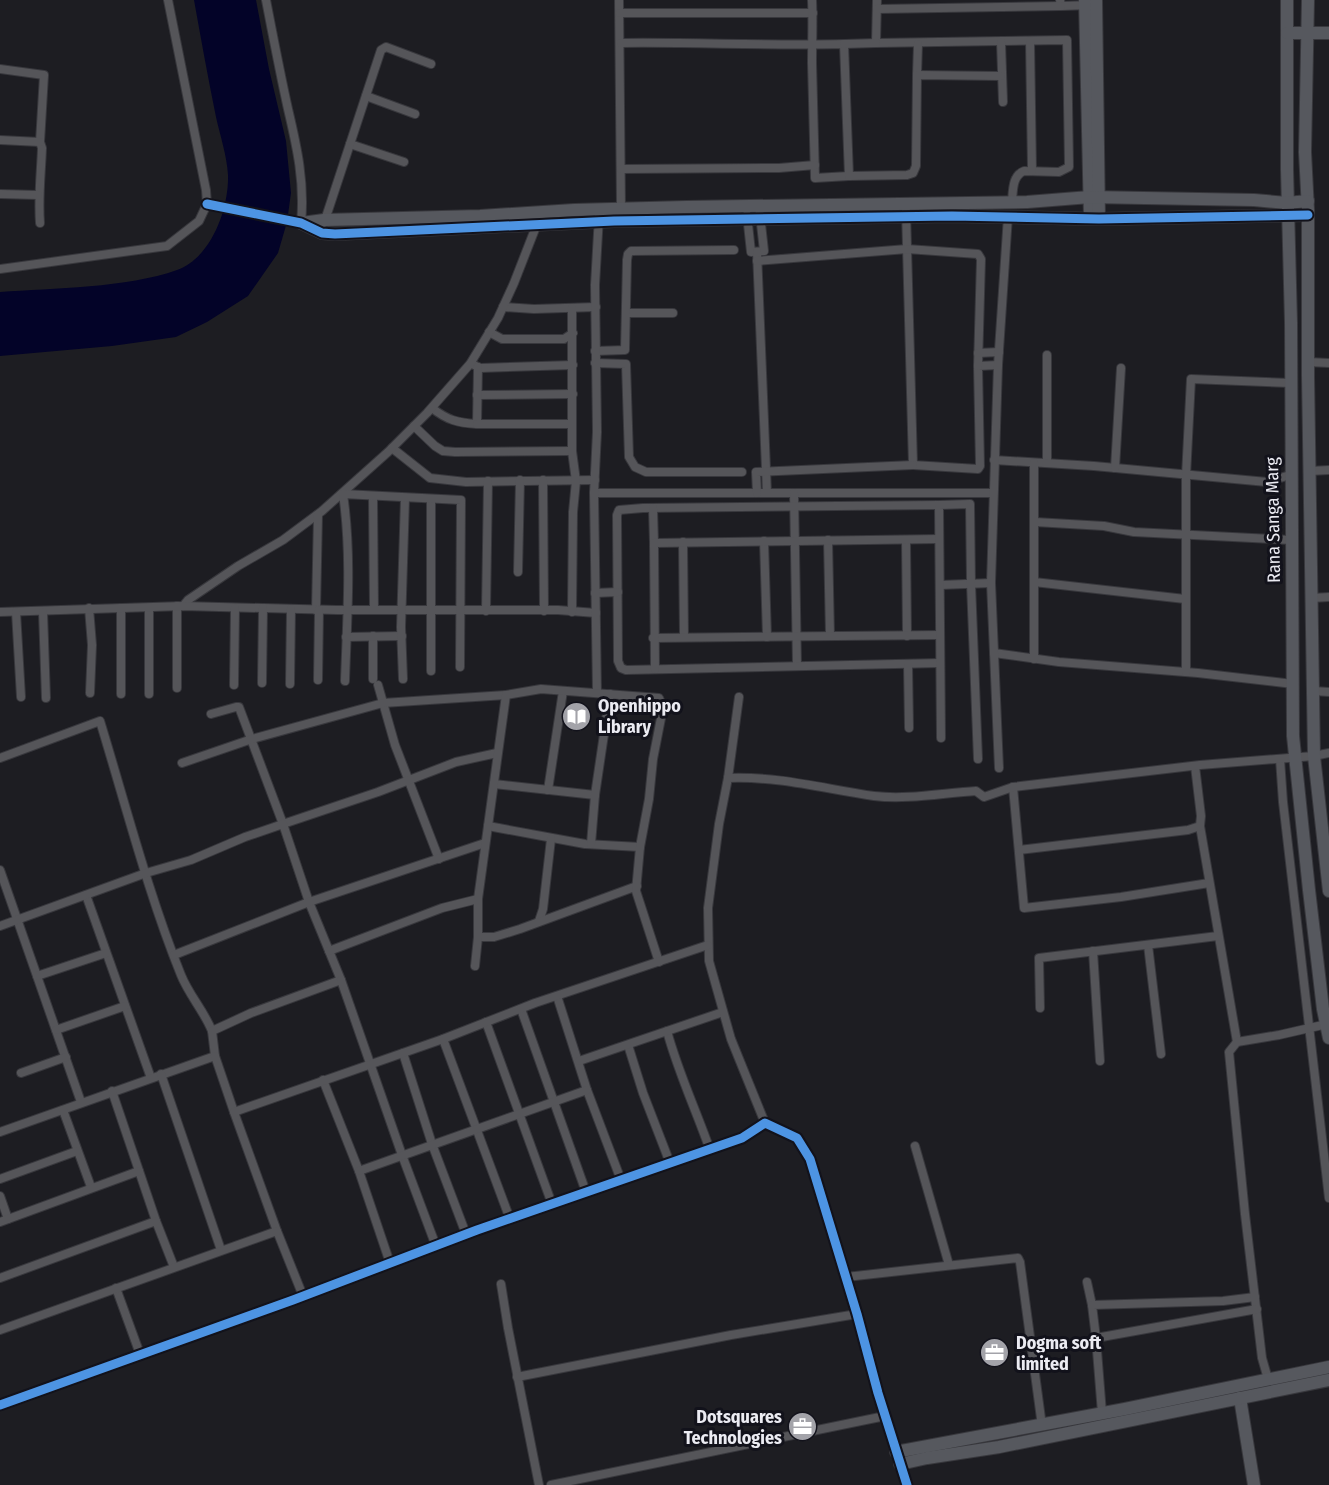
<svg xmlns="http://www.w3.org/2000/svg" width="1329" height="1485" viewBox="0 0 1329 1485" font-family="'Fira Sans Condensed',sans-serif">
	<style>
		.water { fill: #030328 }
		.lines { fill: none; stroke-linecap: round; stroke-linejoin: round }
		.street-casing { stroke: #38383d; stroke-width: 10 }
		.secondary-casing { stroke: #38383d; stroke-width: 14 }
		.street { stroke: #555559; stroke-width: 8 }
		.secondary { stroke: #56585e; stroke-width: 12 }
		.cycleway-casing { stroke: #12121b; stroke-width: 13 }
		.cycleway { stroke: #4d94e3; stroke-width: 9 }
		.labels { text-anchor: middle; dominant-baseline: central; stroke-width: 6; stroke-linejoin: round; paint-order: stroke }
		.street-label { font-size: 18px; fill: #ebebf2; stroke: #12121b }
		.poi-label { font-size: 18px; font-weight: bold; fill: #ebebf2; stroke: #12121b; text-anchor: start }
	</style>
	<rect width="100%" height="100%" fill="#1d1d22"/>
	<!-- water -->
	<path class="water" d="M 194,0 L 256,0 L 269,69 L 286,141 L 291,193 L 287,222 L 278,253 L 248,296 L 207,322 L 176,337 L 112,346 L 0,356 L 0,292 C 53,288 127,288 177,270 C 211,258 229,209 228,175 C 227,156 220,135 216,117 C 208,78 201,39 194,0 Z"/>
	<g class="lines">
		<defs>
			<g id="street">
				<path d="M 619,0 L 621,210"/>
				<path d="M 877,0 L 876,43 L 1067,40 L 1069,167 L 1059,172 L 1024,171 C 1012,176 1013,191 1012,202"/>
				<path d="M 1060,0 L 1061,6 L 1091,5"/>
				<path d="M 877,9 L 1061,6"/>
				<path d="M 620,13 L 813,13"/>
				<path d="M 1030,41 L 1032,171"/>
				<path d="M 1001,42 L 1003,102"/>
				<path d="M 621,43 C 695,42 770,46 844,44 L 849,176 L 815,178 L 812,63 C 812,42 813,21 812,0"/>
				<path d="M 844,44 L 876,43"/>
				<path d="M 0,69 L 44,75 L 40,142 L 42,148 C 41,174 38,198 40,223"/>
				<path d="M 917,75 L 918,44"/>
				<path d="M 366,96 L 415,114"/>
				<path d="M 0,140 L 40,142"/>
				<path d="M 350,144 L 404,162"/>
				<path d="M 621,169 L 779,168 L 815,165"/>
				<path d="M 849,176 L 907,175 L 913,173 L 916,166 L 917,75 L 1001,76"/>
				<path d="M 0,194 L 38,195"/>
				<path d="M 207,204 L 301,223 C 305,183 297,147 288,109 C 280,73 273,36 266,0"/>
				<path d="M 906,211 L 913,465 L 978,469 L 980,466 L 978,366 L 998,365"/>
				<path d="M 747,215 L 751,252 L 764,251 L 759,206"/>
				<path d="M 324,223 L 381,50 L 386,47 L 431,64"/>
				<path d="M 757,252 L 767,493"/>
				<path d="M 757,261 L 907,249 L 978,254 L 981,259 L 978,366"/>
				<path d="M 0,269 L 167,246 L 199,221 L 207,204 L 206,190 L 168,0"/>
				<path d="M 503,307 L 534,309 L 596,307"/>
				<path d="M 626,313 L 673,313"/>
				<path d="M 489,332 L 502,339 L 564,339 L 573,333"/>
				<path d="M 595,351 L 625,350 L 627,260 L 628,254 L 631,251 L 734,250"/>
				<path d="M 978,353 L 999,352"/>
				<path d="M 1047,355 L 1047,463"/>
				<path d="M 1308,362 L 1329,363"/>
				<path d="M 595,363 L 626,364 L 629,457 L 635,467 L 646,472 L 742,472"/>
				<path d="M 474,365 L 480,368 L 573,365"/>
				<path d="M 477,395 L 573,394"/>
				<path d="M 432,408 C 447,420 458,423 477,424 L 478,367"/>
				<path d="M 477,424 L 572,424"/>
				<path d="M 414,426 L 435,446 L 443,451 L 455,452 L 572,451"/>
				<path d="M 392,448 L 430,478 L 466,482 L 595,480"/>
				<path d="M 994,460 L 1094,466 L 1267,482 L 1290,475"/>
				<path d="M 1115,468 L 1121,368"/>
				<path d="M 1310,471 L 1329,470"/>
				<path d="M 543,480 L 544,611"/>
				<path d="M 594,493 L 993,493"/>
				<path d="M 757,493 L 756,472 L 913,465"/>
				<path d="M 794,493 L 797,666"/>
				<path d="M 373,497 L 374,610"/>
				<path d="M 939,505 L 643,508 L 619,510 L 617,515 L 618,661 L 621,668 L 626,670 L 940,663"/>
				<path d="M 653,508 L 654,543"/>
				<path d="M 1035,522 L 1104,526 L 1134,532 L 1291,540"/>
				<path d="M 828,540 L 830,636"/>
				<path d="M 906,540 L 907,636"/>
				<path d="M 764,541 L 767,637"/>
				<path d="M 683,542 L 684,637"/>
				<path d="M 518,572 L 520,480"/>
				<path d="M 1034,582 L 1185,599"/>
				<path d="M 940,585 L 991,583"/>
				<path d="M 595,593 L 618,592"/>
				<path d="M 1312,598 L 1329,597"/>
				<path d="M 177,606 L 177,688"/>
				<path d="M 183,606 L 188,600 L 238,566 L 283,540 L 322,511 L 388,452 L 427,413 L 470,364 L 498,318 L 514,283 L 537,224"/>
				<path d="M 89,608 L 92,645 L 90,693"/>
				<path d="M 121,608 L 121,694"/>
				<path d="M 149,608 L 149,694"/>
				<path d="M 316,610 L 318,515"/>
				<path d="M 486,611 L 488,481"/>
				<path d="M 0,612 L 183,606 L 337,610 L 558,610 L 596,613"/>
				<path d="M 16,612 L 21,697"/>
				<path d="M 43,612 L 46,698"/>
				<path d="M 572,612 L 573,512 L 576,481 L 572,451 L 572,308"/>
				<path d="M 373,636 L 373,679"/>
				<path d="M 346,637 L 402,636"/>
				<path d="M 653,638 L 940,635"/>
				<path d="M 994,653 L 1059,662 L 1198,673 L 1293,684"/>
				<path d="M 1034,659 L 1034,463"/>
				<path d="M 908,664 L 909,728"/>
				<path d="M 655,669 L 654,543 L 939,539"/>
				<path d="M 431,671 L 431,499"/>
				<path d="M 1186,672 L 1186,476 L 1191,379 L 1290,383"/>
				<path d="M 403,679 L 401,627 L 405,498"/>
				<path d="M 318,680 L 319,610"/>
				<path d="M 345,681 C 347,619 352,556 343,494 L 461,500 L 460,667"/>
				<path d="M 262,683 L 263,608"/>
				<path d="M 290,684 L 291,609"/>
				<path d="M 234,685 L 235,608"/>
				<path d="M 378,685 L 395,745 L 439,859"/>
				<path d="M 1314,691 L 1329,692"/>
				<path d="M 597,693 L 594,493 L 597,432 L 595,285 L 599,216"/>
				<path d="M 211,714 L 236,707 L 239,707 L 283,824 L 378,792 L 456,762 L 497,753"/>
				<path d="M 941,738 L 939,505 L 970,504 L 971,584 L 978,759"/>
				<path d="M 0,758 L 100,721 C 126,806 148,893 181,975 C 189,995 204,1011 212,1031"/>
				<path d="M 1280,759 L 1283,802 L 1329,1198"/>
				<path d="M 182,763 L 252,739 L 383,703 L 506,695"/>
				<path d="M 999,768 L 991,583 L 998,365 L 1008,216"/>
				<path d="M 728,778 L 739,697"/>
				<path d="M 494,784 L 595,795"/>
				<path d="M 1013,787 L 1024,908 L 1121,897 L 1209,883"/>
				<path d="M 548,790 L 563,691"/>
				<path d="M 488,826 L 585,844 L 640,847"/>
				<path d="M 1200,826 L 1237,1042"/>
				<path d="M 591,844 L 595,795 L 610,694"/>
				<path d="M 1019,850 L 1188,830 L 1200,826 L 1201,816 L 1195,766"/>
				<path d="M 0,870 L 81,1102"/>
				<path d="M 86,895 L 151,1078"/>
				<path d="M 539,921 L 543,909 L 551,839"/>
				<path d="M 0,926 L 146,873 L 191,860 L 245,837 L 283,824 L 309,902 L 341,980 L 251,1013 L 212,1031 L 215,1056 L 0,1132"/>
				<path d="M 478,937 L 494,937 L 520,929 L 637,886"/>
				<path d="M 1148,945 L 1161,1054"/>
				<path d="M 329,951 L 442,908 L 478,899"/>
				<path d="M 1093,951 L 1100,1061"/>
				<path d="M 174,955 L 309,902 L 485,843"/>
				<path d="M 475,966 L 478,937 L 478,899 L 506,695 L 541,689 L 659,698 L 663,708 L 653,759 L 649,799 L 640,847 L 636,891 L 659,962"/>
				<path d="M 37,976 L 106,953"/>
				<path d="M 341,980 L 402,1155 L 436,1246"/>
				<path d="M 557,996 L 587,1090 L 621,1180"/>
				<path d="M 1040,1008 L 1039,958 L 1218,936"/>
				<path d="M 521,1009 L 586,1192"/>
				<path d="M 486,1022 L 552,1204"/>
				<path d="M 56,1030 L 125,1006"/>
				<path d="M 667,1031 C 678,1072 696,1110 710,1150"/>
				<path d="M 443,1039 L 510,1219"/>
				<path d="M 628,1045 L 643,1093 L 670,1163"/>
				<path d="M 403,1053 L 432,1144 L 466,1234"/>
				<path d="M 215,1056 L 234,1112"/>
				<path d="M 579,1061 L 723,1012"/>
				<path d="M 21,1073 L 66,1057"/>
				<path d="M 161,1074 L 221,1250"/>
				<path d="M 323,1080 L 359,1171 L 390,1263"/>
				<path d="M 112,1091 L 156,1221 L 174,1267"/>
				<path d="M 63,1110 L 91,1187"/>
				<path d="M 765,1123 L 731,1039 L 709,961 L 708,908 L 719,824 L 728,778 C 779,776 825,789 874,796 C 907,800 943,793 976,791 L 984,797 L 1013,787 L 1200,765 L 1314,756 L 1329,753"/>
				<path d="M 915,1146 L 949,1265"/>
				<path d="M 359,1171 L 587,1090"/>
				<path d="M 0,1179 L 77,1151"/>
				<path d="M 0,1196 L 8,1219"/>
				<path d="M 0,1222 L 139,1171"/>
				<path d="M 846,1277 L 1018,1258 L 1020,1262 L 1042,1426"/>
				<path d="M 0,1278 L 156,1221"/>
				<path d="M 1087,1282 L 1092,1305"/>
				<path d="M 501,1284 L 508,1328 L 539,1485"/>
				<path d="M 116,1288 L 140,1354"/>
				<path d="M 303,1296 L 277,1231 L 234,1112 L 443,1039 L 535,1003 L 708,945"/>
				<path d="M 0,1330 L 277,1231"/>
				<path d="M 1096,1338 L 1092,1305 L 1223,1301 L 1255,1297"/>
				<path d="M 517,1377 L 731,1335 L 857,1314"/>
				<path d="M 1268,1379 L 1262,1358 L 1245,1214 L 1229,1052 L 1237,1042 L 1279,1035 L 1327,1024"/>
				<path d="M 0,1405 L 293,1300 L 477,1230 L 742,1138 L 765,1123 L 797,1138 L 810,1159 L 857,1314 L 878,1393 L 907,1485"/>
				<path d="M 1102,1413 L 1096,1338 L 1257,1309"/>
				<path d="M 551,1485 L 885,1416"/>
			</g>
			<g id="secondary">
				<path d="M 1085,0 L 1090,218"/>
				<path d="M 1096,0 L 1099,219"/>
				<path d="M 1287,0 L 1287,169 L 1291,323 L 1293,736 L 1309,890 L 1323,1009 L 1329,1038"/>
				<path d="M 1308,0 L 1305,152 L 1308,210 L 1308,376 L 1314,756 L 1329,891"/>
				<path d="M 1287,33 L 1329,33"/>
				<path d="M 301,223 L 322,233 L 335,234 L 614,221 L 952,216 L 1099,219 L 1308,215"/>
				<path d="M 302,223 L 324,220 L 480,216 L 574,210 L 686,207 L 1027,202 L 1090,197 L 1254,200 L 1287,203 L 1308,201"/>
				<path d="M 1240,1398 L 1254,1485"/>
				<path d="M 896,1452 L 1125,1409 L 1329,1367"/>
				<path d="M 900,1464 L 927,1458 L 999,1447 L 1329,1380"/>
			</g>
		</defs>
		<!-- street casing -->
		<use href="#street" class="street-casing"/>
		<!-- secondary casing -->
		<use href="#secondary" class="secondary-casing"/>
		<!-- street -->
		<use href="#street" class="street"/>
		<!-- secondary -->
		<use href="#secondary" class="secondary"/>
		<defs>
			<g id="cycleway">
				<path d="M 207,204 L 301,223 L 322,233 L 335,234 L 614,221 L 952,216 L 1099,219 L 1308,215"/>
				<path d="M 0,1405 L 293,1300 L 477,1230 L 742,1138 L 765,1123 L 797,1138 L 810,1159 L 857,1314 L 878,1393 L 907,1485"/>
			</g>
		</defs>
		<!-- cycleway casing -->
		<use href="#cycleway" class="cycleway-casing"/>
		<!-- cycleway -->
		<use href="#cycleway" class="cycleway"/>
	</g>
	<!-- icons -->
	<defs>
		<symbol id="library-disc" viewBox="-11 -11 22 22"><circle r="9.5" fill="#a3a3a9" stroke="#12121b"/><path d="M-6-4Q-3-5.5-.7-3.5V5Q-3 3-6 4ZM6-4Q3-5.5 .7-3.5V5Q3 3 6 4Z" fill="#fff"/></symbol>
		<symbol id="office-disc" viewBox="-11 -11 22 22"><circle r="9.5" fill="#a3a3a9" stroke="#12121b"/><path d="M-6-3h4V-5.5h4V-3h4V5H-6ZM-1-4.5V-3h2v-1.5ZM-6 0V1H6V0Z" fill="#fff"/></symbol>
	</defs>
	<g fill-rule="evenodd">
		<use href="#library-disc" x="560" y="700" width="33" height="33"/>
		<use href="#office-disc" x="978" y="1336" width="33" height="33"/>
		<use href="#office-disc" x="786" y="1410" width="33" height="33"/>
	</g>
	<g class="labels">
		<!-- street labels -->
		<g class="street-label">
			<text transform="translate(1273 520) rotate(-91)">Rana Sanga Marg</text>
		</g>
		<!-- poi labels -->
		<g class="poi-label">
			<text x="598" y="706">Openhippo<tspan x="598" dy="21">Library</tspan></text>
			<text x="1016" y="1343">Dogma soft<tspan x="1016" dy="21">limited</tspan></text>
			<text x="782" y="1417" text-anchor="end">Dotsquares<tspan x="782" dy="21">Technologies</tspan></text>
		</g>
	</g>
</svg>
